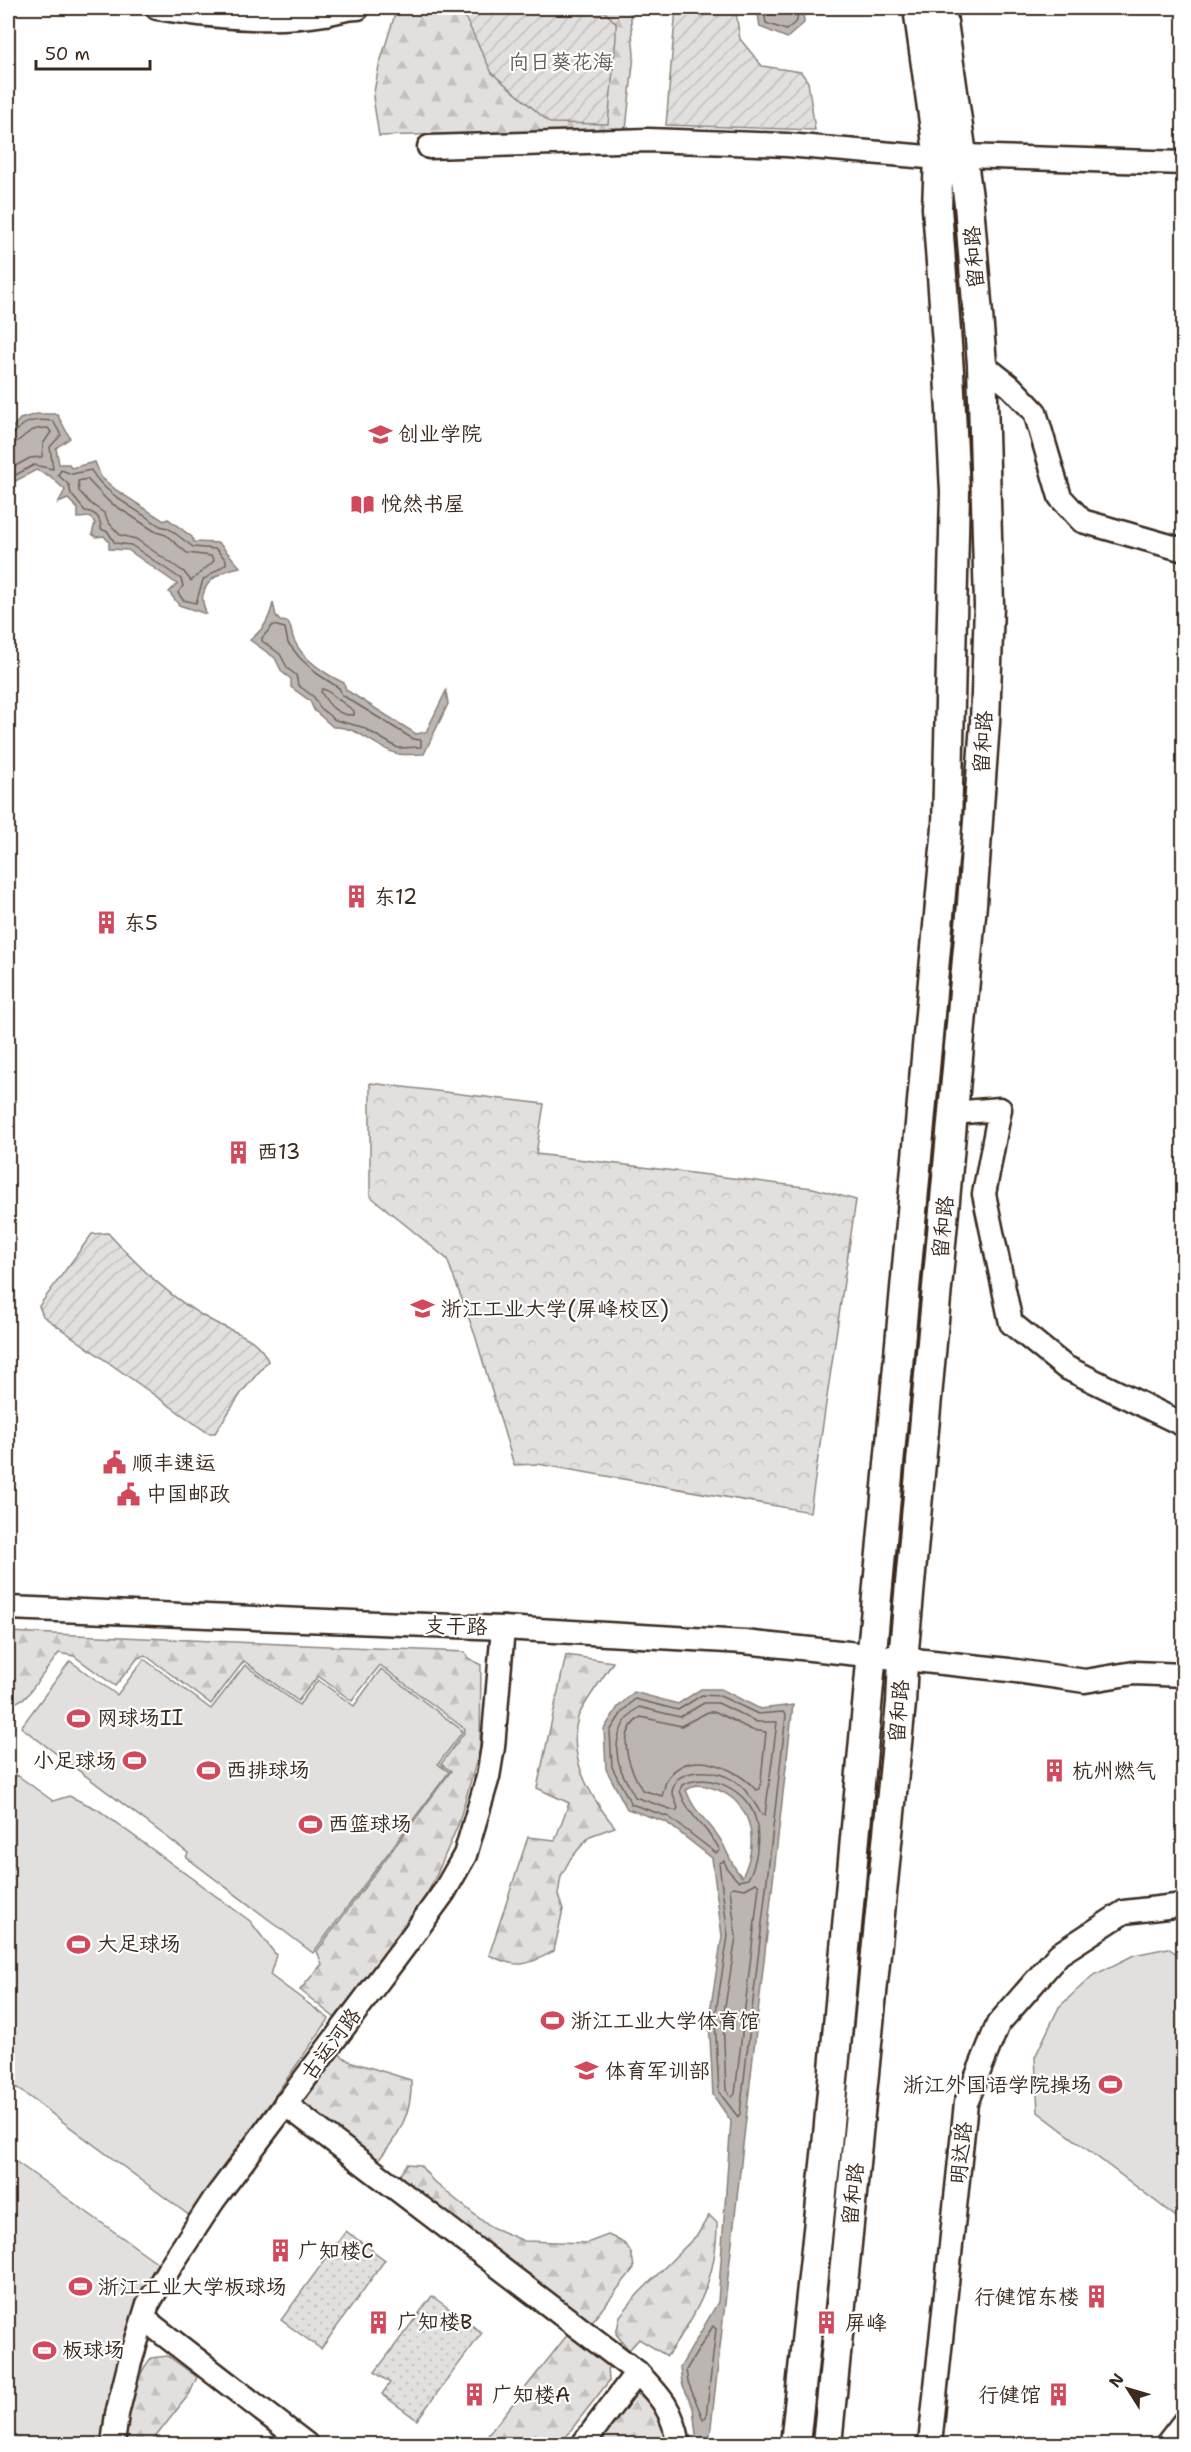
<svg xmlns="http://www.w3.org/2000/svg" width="1191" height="2452" viewBox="0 0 1191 2452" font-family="'Shantell Sans','LXGW WenKai TC',sans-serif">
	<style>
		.grass { fill: url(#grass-dots); stroke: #8e857e; stroke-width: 1.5 }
		.forest { fill: url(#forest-firs); stroke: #8e857e; stroke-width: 1.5 }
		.park { fill: url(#park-crowns); stroke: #8e857e; stroke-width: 1.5 }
		.garden { fill: url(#garden-furrows); stroke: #8e857e; stroke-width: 1.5 }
		.pitch { fill: #e2e0de; stroke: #8e857e; stroke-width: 1.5 }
		.water { fill: #bcb6b3; stroke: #887e77; stroke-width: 1.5; fill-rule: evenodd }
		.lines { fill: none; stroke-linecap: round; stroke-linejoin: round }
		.shore { stroke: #6f625a; stroke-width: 1.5 }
		.minor-casing { stroke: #3b2a1e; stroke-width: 27 }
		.major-casing { stroke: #3b2a1e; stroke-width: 33 }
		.minor { stroke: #fff; stroke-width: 22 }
		.major { stroke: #fff; stroke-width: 28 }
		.labels { text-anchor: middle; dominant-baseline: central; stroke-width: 4.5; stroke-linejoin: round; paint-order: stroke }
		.park-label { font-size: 21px; fill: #65584e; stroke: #fff }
		.street-label { font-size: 21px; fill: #3b2a1e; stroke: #fff }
		.poi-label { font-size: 21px; fill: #3b2a1e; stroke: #fff; text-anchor: start }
	</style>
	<defs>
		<pattern id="grass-dots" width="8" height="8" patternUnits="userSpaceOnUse" patternTransform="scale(1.5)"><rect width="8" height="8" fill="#e2e0de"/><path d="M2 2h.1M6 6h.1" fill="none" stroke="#c3c0be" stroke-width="1.8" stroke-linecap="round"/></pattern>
		<pattern id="forest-firs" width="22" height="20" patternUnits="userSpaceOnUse" patternTransform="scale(1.5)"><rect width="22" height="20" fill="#e2e0de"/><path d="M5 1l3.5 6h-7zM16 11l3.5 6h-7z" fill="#c3c0be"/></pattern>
		<pattern id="park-crowns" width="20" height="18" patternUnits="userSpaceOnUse" patternTransform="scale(1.5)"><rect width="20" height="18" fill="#e2e0de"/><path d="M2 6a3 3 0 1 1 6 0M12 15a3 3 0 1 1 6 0" fill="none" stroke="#c3c0be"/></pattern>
		<pattern id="garden-furrows" width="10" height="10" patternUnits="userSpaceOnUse" patternTransform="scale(1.5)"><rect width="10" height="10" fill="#e2e0de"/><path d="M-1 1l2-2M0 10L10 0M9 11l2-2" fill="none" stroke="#c3c0be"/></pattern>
	</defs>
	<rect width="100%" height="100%" fill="#fff"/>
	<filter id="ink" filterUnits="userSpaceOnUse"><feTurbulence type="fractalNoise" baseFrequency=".0167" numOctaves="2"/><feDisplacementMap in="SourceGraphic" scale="12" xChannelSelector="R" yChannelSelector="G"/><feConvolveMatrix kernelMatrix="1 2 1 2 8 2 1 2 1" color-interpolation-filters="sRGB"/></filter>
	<g filter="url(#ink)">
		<!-- grass -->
		<g class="grass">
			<path d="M 346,2231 L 385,2260 L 321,2349 L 281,2320 Z"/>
			<path d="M 432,2296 L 482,2333 L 417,2420 L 382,2394 L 390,2383 L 375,2372 Z"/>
		</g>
		<!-- forest -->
		<g class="forest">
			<path d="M 412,8 L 630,8 L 634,55 L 626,129 L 379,136 L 373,97 L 379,66 L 395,14 Z"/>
			<path d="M 8,1632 L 465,1652 L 468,1658 L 481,1665 L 480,1749 L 458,1825 L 437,1874 L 417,1913 L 335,2018 L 300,1990 L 322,1964 L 317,1951 L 451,1771 L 441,1764 L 464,1733 L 465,1729 L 380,1665 L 352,1701 L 318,1676 L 298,1701 L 244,1661 L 211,1704 L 145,1655 L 138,1658 L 115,1686 L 74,1656 L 59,1653 L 26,1697 L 8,1707 Z"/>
			<path d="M 566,1655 L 613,1662 C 605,1675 582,1706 578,1717 C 567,1757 590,1797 615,1827 L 590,1836 L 571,1858 L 561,1876 L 558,1895 L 563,1909 L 554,1951 C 527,1965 519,1970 489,1955 L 528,1837 L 555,1840 L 569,1803 L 537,1788 Z"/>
			<path d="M 335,2051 L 349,2061 L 411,2080 C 413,2114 397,2138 376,2163 L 299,2101 Z"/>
			<path d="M 407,2164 L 420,2165 L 434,2182 L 489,2226 L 524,2241 L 587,2243 L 608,2235 C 627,2243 632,2247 634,2268 L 591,2323 L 404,2186 L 400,2175 Z"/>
			<path d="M 709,2215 L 717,2223 C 717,2277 698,2313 667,2356 L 639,2339 L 629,2350 L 616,2334 L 620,2316 L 638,2294 L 698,2234 Z"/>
			<path d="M 568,2334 L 608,2366 L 609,2381 L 560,2444 L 481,2444 Z"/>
			<path d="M 168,2356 L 197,2377 L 190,2393 L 150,2444 L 123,2444 C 127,2416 132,2381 151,2358 Z"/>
			<path d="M 637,2394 C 657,2402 663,2424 665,2444 L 590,2444 L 623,2399 Z"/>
		</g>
		<!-- park -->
		<path class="park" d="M 370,1083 L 544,1104 L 536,1154 L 813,1188 L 856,1200 L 810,1512 L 538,1464 L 514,1465 L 475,1335 L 447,1259 L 370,1196 Z"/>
		<!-- garden -->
		<g class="garden">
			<path d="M 468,8 L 601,8 L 616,23 L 616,38 L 608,124 L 550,123 L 492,73 L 463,13 Z"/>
			<path d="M 676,8 L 731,8 L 736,13 L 740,39 L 762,66 L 801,72 L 808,82 L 815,130 L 666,125 Z"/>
			<path d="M 108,1233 C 139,1267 173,1301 214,1322 C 235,1333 258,1337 268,1361 L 242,1392 L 215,1433 L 208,1433 L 43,1316 L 39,1306 L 92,1234 Z"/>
		</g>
		<!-- pitch -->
		<g class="pitch">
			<path d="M 144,1659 L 211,1709 L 245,1665 L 299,1705 L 318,1680 L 354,1706 L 381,1669 L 463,1731 L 438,1764 L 449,1772 L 313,1953 L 186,1857 L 188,1853 L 21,1727 L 70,1661 L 117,1695 Z"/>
			<path d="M 17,1775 L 53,1801 L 69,1796 L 97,1809 L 250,1921 L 276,1955 L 270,1975 L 329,2019 L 190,2216 L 8,2081 L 8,1788 Z"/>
			<path d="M 1168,1948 L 1183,1958 L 1183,2222 L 1038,2112 L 1035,2057 L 1059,2007 L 1092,1976 L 1134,1955 Z"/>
			<path d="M 8,2156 L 165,2268 L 105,2444 L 8,2444 Z"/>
		</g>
		<!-- water -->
		<g class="water">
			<path d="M 757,8 L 803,8 L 804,23 L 787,38 L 760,27 Z"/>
			<path d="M 37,414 L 57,414 L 70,438 L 56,448 L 59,464 L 69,464 L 71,468 L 95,462 L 101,477 L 116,490 L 164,521 L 168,519 L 192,537 L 194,542 L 219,543 L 240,567 C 225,570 206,578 203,595 C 201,601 205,608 206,614 L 179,605 L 169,592 L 177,584 L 128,550 L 109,549 L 109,542 L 104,536 L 96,537 L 92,534 L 95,523 L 90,517 L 78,518 L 78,509 L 68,499 L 58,503 L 65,490 L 50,476 L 36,470 L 8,485 L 8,433 L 20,419 Z"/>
			<path d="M 273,603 L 276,616 L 280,621 L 288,622 C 292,628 291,634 294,640 C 302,659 327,675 344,683 L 346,690 L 416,734 L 426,732 L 446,691 L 448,704 L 424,754 C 415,754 403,756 395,753 C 373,746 358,726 333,727 L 314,710 L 310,701 L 291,687 L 291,679 L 282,672 L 275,658 L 250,640 C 264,629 269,620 273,603 Z"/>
			<path d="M 701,1689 L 721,1689 L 760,1709 L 793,1705 L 709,2444 L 697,2444 L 693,2408 L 682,2383 L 680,2368 L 718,2302 L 731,2121 L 713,2095 L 709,2018 L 722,1936 L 712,1858 L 666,1822 L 627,1809 L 606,1769 L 604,1729 L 618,1707 L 634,1692 L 678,1704 ZM 696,1785 C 746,1788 764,1834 742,1877 C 730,1865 728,1850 718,1836 C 706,1818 694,1813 686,1790 Z"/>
		</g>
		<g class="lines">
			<!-- shore -->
			<g class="shore">
				<path d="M 763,8 L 766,23 L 786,30 L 797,21 L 797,8"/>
				<path d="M 8,437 C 16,435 17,429 23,425 C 32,419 43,420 53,421 L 61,435 L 50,447 L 53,469 L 34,465 L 8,479"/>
				<path d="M 8,444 C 25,443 23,427 48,428 L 51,432 L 43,444 L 42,457 L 30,458 L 8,470"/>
				<path d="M 61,470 L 72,474 L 91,470 C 106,496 136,509 160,526 L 168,528 L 193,547 L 216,549 L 226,560 L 226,564 L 203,580 L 196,603 L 183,600 L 178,593 L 183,586 L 181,579 L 131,545 L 115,543 L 108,532 L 101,529 C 101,518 95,512 85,511 L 71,494 L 69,485 L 58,475 Z"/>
				<path d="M 87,479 L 108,501 L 156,532 L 166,535 L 187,553 L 211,556 L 214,561 L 191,581 L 184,572 L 136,539 L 120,535 L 109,523 L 104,513 L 90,503 L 79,491 L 78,481 Z"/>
				<path d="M 273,625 L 285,628 L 288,643 L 300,658 L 316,673 L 339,688 L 342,695 L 413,739 L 421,740 L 421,747 L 398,748 L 362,727 L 335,720 L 320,708 L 314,697 L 298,685 L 296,675 L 288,669 L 280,654 L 262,641 L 262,638 Z"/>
				<path d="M 326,690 L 354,711 L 354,715 C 338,716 329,706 321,692 L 322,689 Z"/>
				<path d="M 702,1695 L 720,1696 L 758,1714 L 783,1712 L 786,1715 L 740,2114 L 738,2117 L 719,2092 L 715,2018 L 728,1936 L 719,1863 L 724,1861 L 728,1870 L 738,1881 L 748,1879 C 757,1863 760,1839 756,1821 C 749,1790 709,1771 682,1785 L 680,1791 C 689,1818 707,1826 720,1850 L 716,1853 L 669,1817 L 631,1804 L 612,1767 L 610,1731 L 623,1711 L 635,1699 L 678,1710 Z"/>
				<path d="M 704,1703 L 718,1703 L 757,1722 L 777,1722 L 765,1815 L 762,1815 C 756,1805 750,1795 742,1787 C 726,1771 695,1766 676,1780 L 672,1791 L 678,1808 L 676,1811 L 635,1797 C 630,1787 623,1777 620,1767 C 612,1745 620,1720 639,1707 L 680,1717 Z"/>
				<path d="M 708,1712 L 716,1712 L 752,1730 L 766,1732 L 760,1789 L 756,1790 C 738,1769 694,1748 670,1775 C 664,1781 665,1789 662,1796 L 642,1790 C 630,1769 614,1734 641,1717 L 681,1726 Z"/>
				<path d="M 756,1883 L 759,1886 L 735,2094 L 732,2097 L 726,2090 L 723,2019 L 736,1937 L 730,1889 L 733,1887 L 745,1889 Z"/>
				<path d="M 713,2326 L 716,2329 L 706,2417 L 703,2419 L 688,2382 L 686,2370 Z"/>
			</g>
			<defs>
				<g id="minor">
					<path d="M 157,8 C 211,17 271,23 325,14 C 336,12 346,8 358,8"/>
					<path d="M 429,147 L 648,140 L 787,145 L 939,158 L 964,156 L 1184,163"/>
					<path d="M 982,364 L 1011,387 L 1035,412 L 1060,497 L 1082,521 L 1184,550"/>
					<path d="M 953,1113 L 1000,1109 L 984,1194 L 1011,1323 L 1065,1367 L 1184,1425"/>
					<path d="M 8,1608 L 503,1628 L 744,1642 L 1009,1670 L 1085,1681 L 1134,1673 L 1184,1675"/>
					<path d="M 285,2104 L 637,2372 C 662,2398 672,2409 679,2444"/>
					<path d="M 144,2319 L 306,2444"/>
					<path d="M 113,2444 L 117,2414 L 130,2362 L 148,2304 L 170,2267 L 213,2201 L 410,1939 L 444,1892 L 465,1855 L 488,1777 L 493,1747 L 503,1628"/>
					<path d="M 583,2444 L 637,2372"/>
					<path d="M 930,2444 L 966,2103 L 998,2024 L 1059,1954 L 1124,1912 L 1184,1905"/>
					<path d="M 1167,2444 L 1184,2422"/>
				</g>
				<g id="major">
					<path d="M 795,2444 L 827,2146 L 947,827 L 955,492 L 949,372 L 937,208 L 939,158 L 918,8"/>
					<path d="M 827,2444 L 901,1703 L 903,1660 L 972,904 L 985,723 L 989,605 L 982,364 L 969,204 L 941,8"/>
				</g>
			</defs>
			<!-- minor casing -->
			<use href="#minor" class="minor-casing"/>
			<!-- major casing -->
			<use href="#major" class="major-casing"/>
			<!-- minor -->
			<use href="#minor" class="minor"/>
			<!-- major -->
			<use href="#major" class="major"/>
		</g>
	</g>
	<!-- icons -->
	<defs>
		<symbol id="university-bare" viewBox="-9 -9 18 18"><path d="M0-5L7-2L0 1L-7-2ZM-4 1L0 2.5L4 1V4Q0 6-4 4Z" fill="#d1495b" stroke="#fff" stroke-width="2.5" paint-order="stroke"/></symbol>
		<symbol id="library-bare" viewBox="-9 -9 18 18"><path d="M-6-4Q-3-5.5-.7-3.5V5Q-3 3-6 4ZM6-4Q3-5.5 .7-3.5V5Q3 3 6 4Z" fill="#d1495b" stroke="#fff" stroke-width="2.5" paint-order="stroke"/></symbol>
		<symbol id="building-bare" viewBox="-9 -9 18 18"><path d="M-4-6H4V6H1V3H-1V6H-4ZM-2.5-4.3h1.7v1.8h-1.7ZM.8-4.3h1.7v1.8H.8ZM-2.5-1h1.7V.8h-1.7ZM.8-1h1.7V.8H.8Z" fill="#d1495b" stroke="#fff" stroke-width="2.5" paint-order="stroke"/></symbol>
		<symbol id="civic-bare" viewBox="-9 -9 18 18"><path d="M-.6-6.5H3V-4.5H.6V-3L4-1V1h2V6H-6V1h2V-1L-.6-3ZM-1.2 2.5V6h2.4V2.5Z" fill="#d1495b" stroke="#fff" stroke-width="2.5" paint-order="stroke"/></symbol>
		<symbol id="stadium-bare" viewBox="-9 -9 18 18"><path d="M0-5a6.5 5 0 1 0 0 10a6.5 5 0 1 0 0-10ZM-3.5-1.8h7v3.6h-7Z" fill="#d1495b" stroke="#fff" stroke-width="2.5" paint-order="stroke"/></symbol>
	</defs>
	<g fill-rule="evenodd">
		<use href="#university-bare" x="364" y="418" width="33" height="33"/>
		<use href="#library-bare" x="346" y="488" width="33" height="33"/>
		<use href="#building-bare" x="340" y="880" width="33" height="33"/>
		<use href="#building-bare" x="90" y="906" width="33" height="33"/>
		<use href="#building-bare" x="222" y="1136" width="33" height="33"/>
		<use href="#university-bare" x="406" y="1292" width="33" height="33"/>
		<use href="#civic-bare" x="98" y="1446" width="33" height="33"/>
		<use href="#civic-bare" x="112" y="1478" width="33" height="33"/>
		<use href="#stadium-bare" x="62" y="1702" width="33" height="33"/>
		<use href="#stadium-bare" x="118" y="1744" width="33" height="33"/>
		<use href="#stadium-bare" x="192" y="1754" width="33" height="33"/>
		<use href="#building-bare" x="1038" y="1754" width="33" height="33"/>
		<use href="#stadium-bare" x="294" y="1808" width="33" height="33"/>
		<use href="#stadium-bare" x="62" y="1928" width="33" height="33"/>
		<use href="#stadium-bare" x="536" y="2004" width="33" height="33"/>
		<use href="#university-bare" x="570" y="2054" width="33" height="33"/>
		<use href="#stadium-bare" x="1094" y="2068" width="33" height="33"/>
		<use href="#building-bare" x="264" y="2234" width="33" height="33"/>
		<use href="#stadium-bare" x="64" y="2270" width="33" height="33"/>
		<use href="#building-bare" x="1080" y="2280" width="33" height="33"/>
		<use href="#building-bare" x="362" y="2306" width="33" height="33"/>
		<use href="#building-bare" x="810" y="2306" width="33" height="33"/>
		<use href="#stadium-bare" x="28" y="2334" width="33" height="33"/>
		<use href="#building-bare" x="458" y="2378" width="33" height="33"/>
		<use href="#building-bare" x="1042" y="2378" width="33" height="33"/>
	</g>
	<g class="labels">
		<!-- park labels -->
		<g class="park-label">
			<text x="561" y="62">向日葵花海</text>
		</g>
		<!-- street labels -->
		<g class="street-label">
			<text transform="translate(974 257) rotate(-94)">留和路</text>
			<text transform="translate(983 742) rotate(-87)">留和路</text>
			<text transform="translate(943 1227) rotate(-85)">留和路</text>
			<text transform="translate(456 1626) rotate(2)">支干路</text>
			<text transform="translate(899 1711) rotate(-86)">留和路</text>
			<text transform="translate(331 2044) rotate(-53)">古运河路</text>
			<text transform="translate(961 2153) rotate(-84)">明达路</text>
			<text transform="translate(853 2194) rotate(-84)">留和路</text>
		</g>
		<!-- poi labels -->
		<g class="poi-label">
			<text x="398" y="434">创业学院</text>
			<text x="381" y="504">悦然书屋</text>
			<text x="374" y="897">东12</text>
			<text x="124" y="923">东5</text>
			<text x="257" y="1152">西13</text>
			<text x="441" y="1309">浙江工业大学(屏峰校区)</text>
			<text x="132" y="1463">顺丰速运</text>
			<text x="146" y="1494">中国邮政</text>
			<text x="97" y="1718">网球场II</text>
			<text x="117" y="1761" text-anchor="end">小足球场</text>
			<text x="226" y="1770">西排球场</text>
			<text x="1072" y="1771">杭州燃气</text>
			<text x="328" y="1824">西篮球场</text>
			<text x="97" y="1944">大足球场</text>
			<text x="571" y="2021">浙江工业大学体育馆</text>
			<text x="605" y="2071">体育军训部</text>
			<text x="1092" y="2085" text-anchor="end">浙江外国语学院操场</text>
			<text x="298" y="2251">广知楼C</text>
			<text x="98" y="2287">浙江工业大学板球场</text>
			<text x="1079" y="2297" text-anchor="end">行健馆东楼</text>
			<text x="397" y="2322">广知楼B</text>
			<text x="845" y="2323">屏峰</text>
			<text x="62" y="2350">板球场</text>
			<text x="492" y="2395">广知楼A</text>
			<text x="1041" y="2395" text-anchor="end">行健馆</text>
		</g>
	</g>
	<!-- margin -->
	<rect width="1191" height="2452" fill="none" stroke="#fff" stroke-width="30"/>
	<rect x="15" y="15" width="1161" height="2422" fill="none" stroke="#3b2a1e" stroke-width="2" filter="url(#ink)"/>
	<!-- north arrow -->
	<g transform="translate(1128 2389) rotate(307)" stroke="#ffffff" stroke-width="4.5" paint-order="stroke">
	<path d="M0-4.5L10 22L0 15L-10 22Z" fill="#3b2a1e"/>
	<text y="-9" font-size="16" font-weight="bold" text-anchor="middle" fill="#3b2a1e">N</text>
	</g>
	<!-- scale -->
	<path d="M36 60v9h114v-9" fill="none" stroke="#3b2a1e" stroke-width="3"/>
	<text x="45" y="60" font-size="18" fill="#3b2a1e" stroke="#ffffff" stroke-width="4.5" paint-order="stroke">50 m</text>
</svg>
